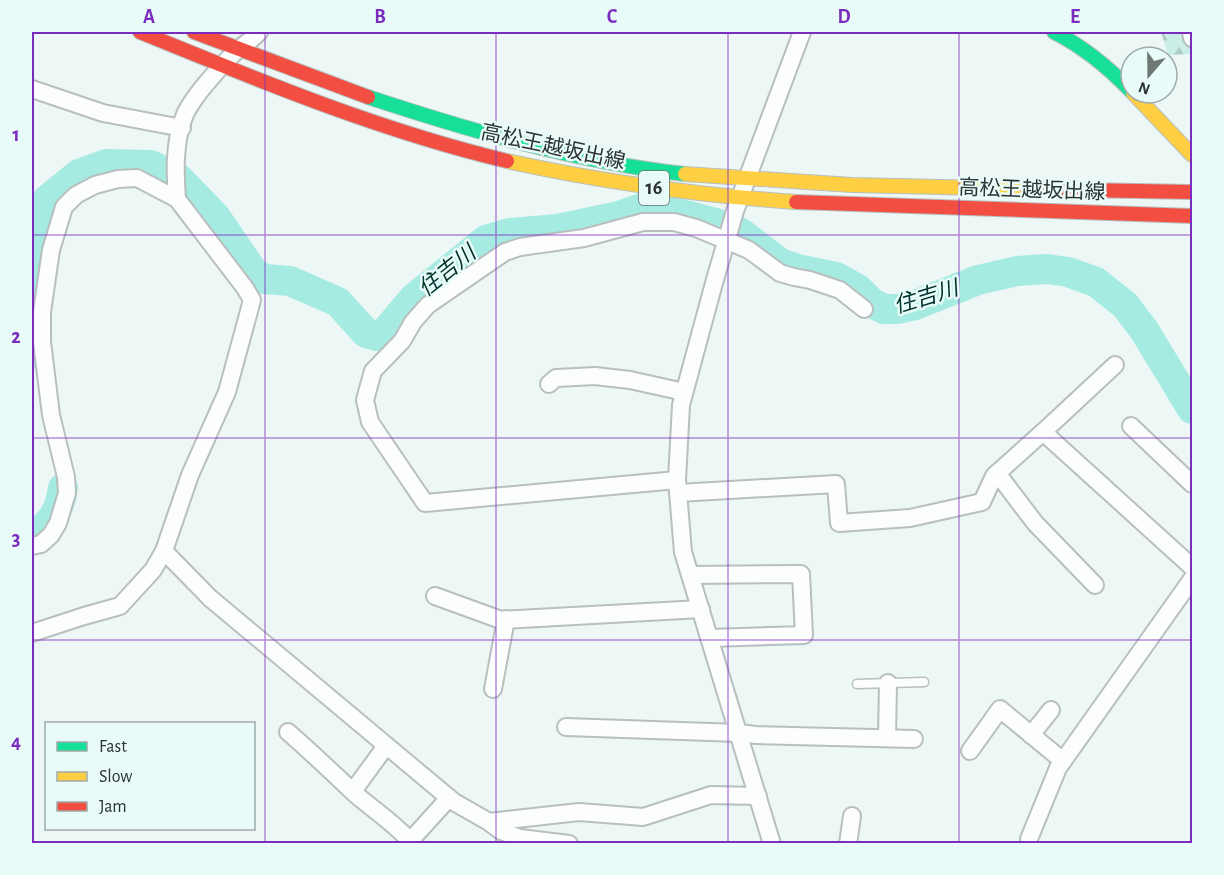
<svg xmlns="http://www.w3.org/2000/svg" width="1224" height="875" viewBox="0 0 1224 875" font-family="'Alegreya Sans','Noto Sans JP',sans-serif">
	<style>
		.forest { fill: url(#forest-firs) }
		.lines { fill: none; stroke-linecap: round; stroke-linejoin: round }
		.river { stroke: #a6ebe2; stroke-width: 30 }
		.lane-casing { stroke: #b8bfbe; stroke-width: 11 }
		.street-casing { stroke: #b8bfbe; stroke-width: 20 }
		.fast-casing { stroke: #b8bfbe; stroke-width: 16 }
		.slow-casing { stroke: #b8bfbe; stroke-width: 16 }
		.jam-casing { stroke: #b8bfbe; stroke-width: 16 }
		.lane { stroke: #fcfefe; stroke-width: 8 }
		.street { stroke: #fcfefe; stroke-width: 16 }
		.fast { stroke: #16e098; stroke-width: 14 }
		.slow { stroke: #ffcf43; stroke-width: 14 }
		.jam { stroke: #f24e42; stroke-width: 14 }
		.grid { fill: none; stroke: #7b2cbf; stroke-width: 1.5; stroke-opacity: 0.55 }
		.labels { text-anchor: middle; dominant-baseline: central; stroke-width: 5; stroke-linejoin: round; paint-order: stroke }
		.shield { fill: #e9fbf8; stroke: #656f6d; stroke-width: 1.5 }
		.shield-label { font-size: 20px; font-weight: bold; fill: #2d3332 }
		.street-label { font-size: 21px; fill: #2d3332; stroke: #e9fbf8 }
		.water-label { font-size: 22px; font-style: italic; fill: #01312c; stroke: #e9fbf8 }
		.neatline { fill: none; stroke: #7b2cbf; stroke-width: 2 }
		.grid-label { font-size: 20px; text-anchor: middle; font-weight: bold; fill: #7b2cbf }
	</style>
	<defs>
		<pattern id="forest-firs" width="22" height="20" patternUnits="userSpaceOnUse" patternTransform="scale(1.5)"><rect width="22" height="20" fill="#caede8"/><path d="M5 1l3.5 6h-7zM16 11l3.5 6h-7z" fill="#aeccc7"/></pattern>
	</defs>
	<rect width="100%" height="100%" fill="#edf7f5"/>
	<!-- forest -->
	<path class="forest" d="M 1161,32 L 1192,32 L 1192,54 L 1168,55 Z"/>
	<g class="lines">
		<!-- river -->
		<g class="river">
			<path d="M 37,353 L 32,292 L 47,200 L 79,174 L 107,164 L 151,165 L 178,178 L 215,216 L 254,273 L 265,279 L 290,281 L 338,302 L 366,333 L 377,336 L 386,331 L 414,298 L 486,240 L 510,233 L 558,229 L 619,216 L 642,208 L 674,212 L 716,223 L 741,233 L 780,263 L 797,269 L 836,277 L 858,289 L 872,303 L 884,309 L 897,309 L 915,305 L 978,280 L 1017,271 L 1047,269 L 1068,272 L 1096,282 L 1125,305 L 1144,330 L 1192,409"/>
			<path d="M 32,534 C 52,526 60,509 63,488"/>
		</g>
		<defs>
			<path id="lane" d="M 857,684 L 924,682"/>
			<g id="street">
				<path d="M 1191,32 L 1192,38"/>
				<path d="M 32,89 L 103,113 L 182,128"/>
				<path d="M 177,199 C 175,172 174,143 184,117 C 190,100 218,69 232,55 C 241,46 250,42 259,32"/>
				<path d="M 549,384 L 556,378 L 595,376 L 630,380 L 684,392"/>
				<path d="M 1131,426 L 1192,484"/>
				<path d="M 1043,432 L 1115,365"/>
				<path d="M 997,473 L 1035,523 L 1095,585"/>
				<path d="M 677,480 L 425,503 L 370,422 L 365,400 L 373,371 L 402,341 L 413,322 L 428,305 L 505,252 L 520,247 L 584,238 L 643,222 L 674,222 L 696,228 L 749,250 L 780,273 L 794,277 L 810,280 L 840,290 L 864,309"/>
				<path d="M 678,493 L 836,484 L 839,523 L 910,518 L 982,502 L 994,476 L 1043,432 L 1192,567"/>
				<path d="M 32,546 L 41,544 L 51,535 L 58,523 L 67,493 L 66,477 L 51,415 L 42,342 L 42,312 L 51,250 L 64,207 L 76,195 L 95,185 L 118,179 L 137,178 L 177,199 L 245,288 L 252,300 L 227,392 L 190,475 L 164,551 L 153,570 L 120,606 L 84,616 L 32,633"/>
				<path d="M 164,551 L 210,598 L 454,802 L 489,822 L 501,831 L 520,838 L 569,844"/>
				<path d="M 690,575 L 801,574 L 804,635 L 709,638"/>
				<path d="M 435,596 L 501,620 L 701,609"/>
				<path d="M 493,689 L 506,619"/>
				<path d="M 566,727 L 739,733 L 756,735 L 914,739"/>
				<path d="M 288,732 C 310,751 332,772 353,792 C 372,809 393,822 410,841 L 449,798"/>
				<path d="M 1031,735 L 1051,710"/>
				<path d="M 887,738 L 888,683"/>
				<path d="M 970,751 L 1000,709 L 1063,761"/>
				<path d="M 353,791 L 386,746"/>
				<path d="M 489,822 L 579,812 L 643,817 L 711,795 L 758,796"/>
				<path d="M 772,844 L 683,552 L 677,480 L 681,405 L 714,283 L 735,211 L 802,32"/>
				<path d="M 848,844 L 852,816"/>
				<path d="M 1029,844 L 1029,839 L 1058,768 L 1192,579"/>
			</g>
			<g id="fast">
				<path d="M 1054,32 C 1084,47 1108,67 1131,91"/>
				<path d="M 368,97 C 471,131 577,162 685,174"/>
			</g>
			<g id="slow">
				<path d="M 1133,93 L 1192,155"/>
				<path d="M 507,161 C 603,182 698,195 796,202"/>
				<path d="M 685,174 L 852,185 L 1027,189"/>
			</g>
			<g id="jam">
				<path d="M 140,32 C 260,81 381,131 507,161"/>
				<path d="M 194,32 L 368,97"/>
				<path d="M 1027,189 L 1192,192"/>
				<path d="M 796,202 L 1192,216"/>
			</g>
		</defs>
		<!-- lane casing -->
		<use href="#lane" class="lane-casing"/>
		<!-- street casing -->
		<use href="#street" class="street-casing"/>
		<!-- fast casing -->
		<use href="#fast" class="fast-casing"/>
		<!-- slow casing -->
		<use href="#slow" class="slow-casing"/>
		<!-- jam casing -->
		<use href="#jam" class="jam-casing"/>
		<!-- lane -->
		<use href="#lane" class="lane"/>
		<!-- street -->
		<use href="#street" class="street"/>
		<!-- fast -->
		<use href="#fast" class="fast"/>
		<!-- slow -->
		<use href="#slow" class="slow"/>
		<!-- jam -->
		<use href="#jam" class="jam"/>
	</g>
	<!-- grid -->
	<path class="grid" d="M 265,32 L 265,844M 496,32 L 496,844M 728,32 L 728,844M 959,32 L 959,844M 32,235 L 1192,235M 32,438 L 1192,438M 32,640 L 1192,640"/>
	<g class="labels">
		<!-- shield labels -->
		<rect class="shield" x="639" y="171" width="30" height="34" rx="4.5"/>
		<g class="shield-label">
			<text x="654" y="188">16</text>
		</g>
		<!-- street labels -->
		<g class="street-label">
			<text transform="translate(553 147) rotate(12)">高松王越坂出線</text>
			<text transform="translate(1032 190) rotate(2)">高松王越坂出線</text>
		</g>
		<!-- water labels -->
		<g class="water-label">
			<text transform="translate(447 271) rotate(-39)">住吉川</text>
			<text transform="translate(926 297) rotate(-17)">住吉川</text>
		</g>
	</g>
	<!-- border -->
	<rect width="1224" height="875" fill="none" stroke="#e9fbf8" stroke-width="66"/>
	<!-- legend -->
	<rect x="45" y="722" width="210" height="108" fill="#e9fbf8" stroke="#9eaba9" stroke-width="1.5"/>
	<rect x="57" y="742" width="30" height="9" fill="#16e098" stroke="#9eaba9" stroke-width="1.5"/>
	<text x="99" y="752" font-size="18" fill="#2d3332">Fast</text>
	<rect x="57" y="772" width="30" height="9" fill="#ffcf43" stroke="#9eaba9" stroke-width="1.5"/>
	<text x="99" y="782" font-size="18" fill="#2d3332">Slow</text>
	<rect x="57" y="802" width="30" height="9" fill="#f24e42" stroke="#9eaba9" stroke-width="1.5"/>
	<text x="99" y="812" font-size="18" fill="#2d3332">Jam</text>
	<!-- north arrow -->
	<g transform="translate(1149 75) rotate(200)"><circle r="28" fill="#e9fbf8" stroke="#9eaba9" stroke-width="1.5"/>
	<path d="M0-4.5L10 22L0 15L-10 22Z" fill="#707876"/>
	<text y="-9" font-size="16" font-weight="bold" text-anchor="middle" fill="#2d3332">N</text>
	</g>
	<rect x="33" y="33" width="1158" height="809" class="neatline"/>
	<g class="grid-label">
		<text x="149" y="23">A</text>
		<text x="380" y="23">B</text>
		<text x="612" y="23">C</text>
		<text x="844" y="23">D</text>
		<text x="1075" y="23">E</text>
		<text x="16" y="141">1</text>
		<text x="16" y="343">2</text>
		<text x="16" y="545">3</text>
		<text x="16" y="748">4</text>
	</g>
</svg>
